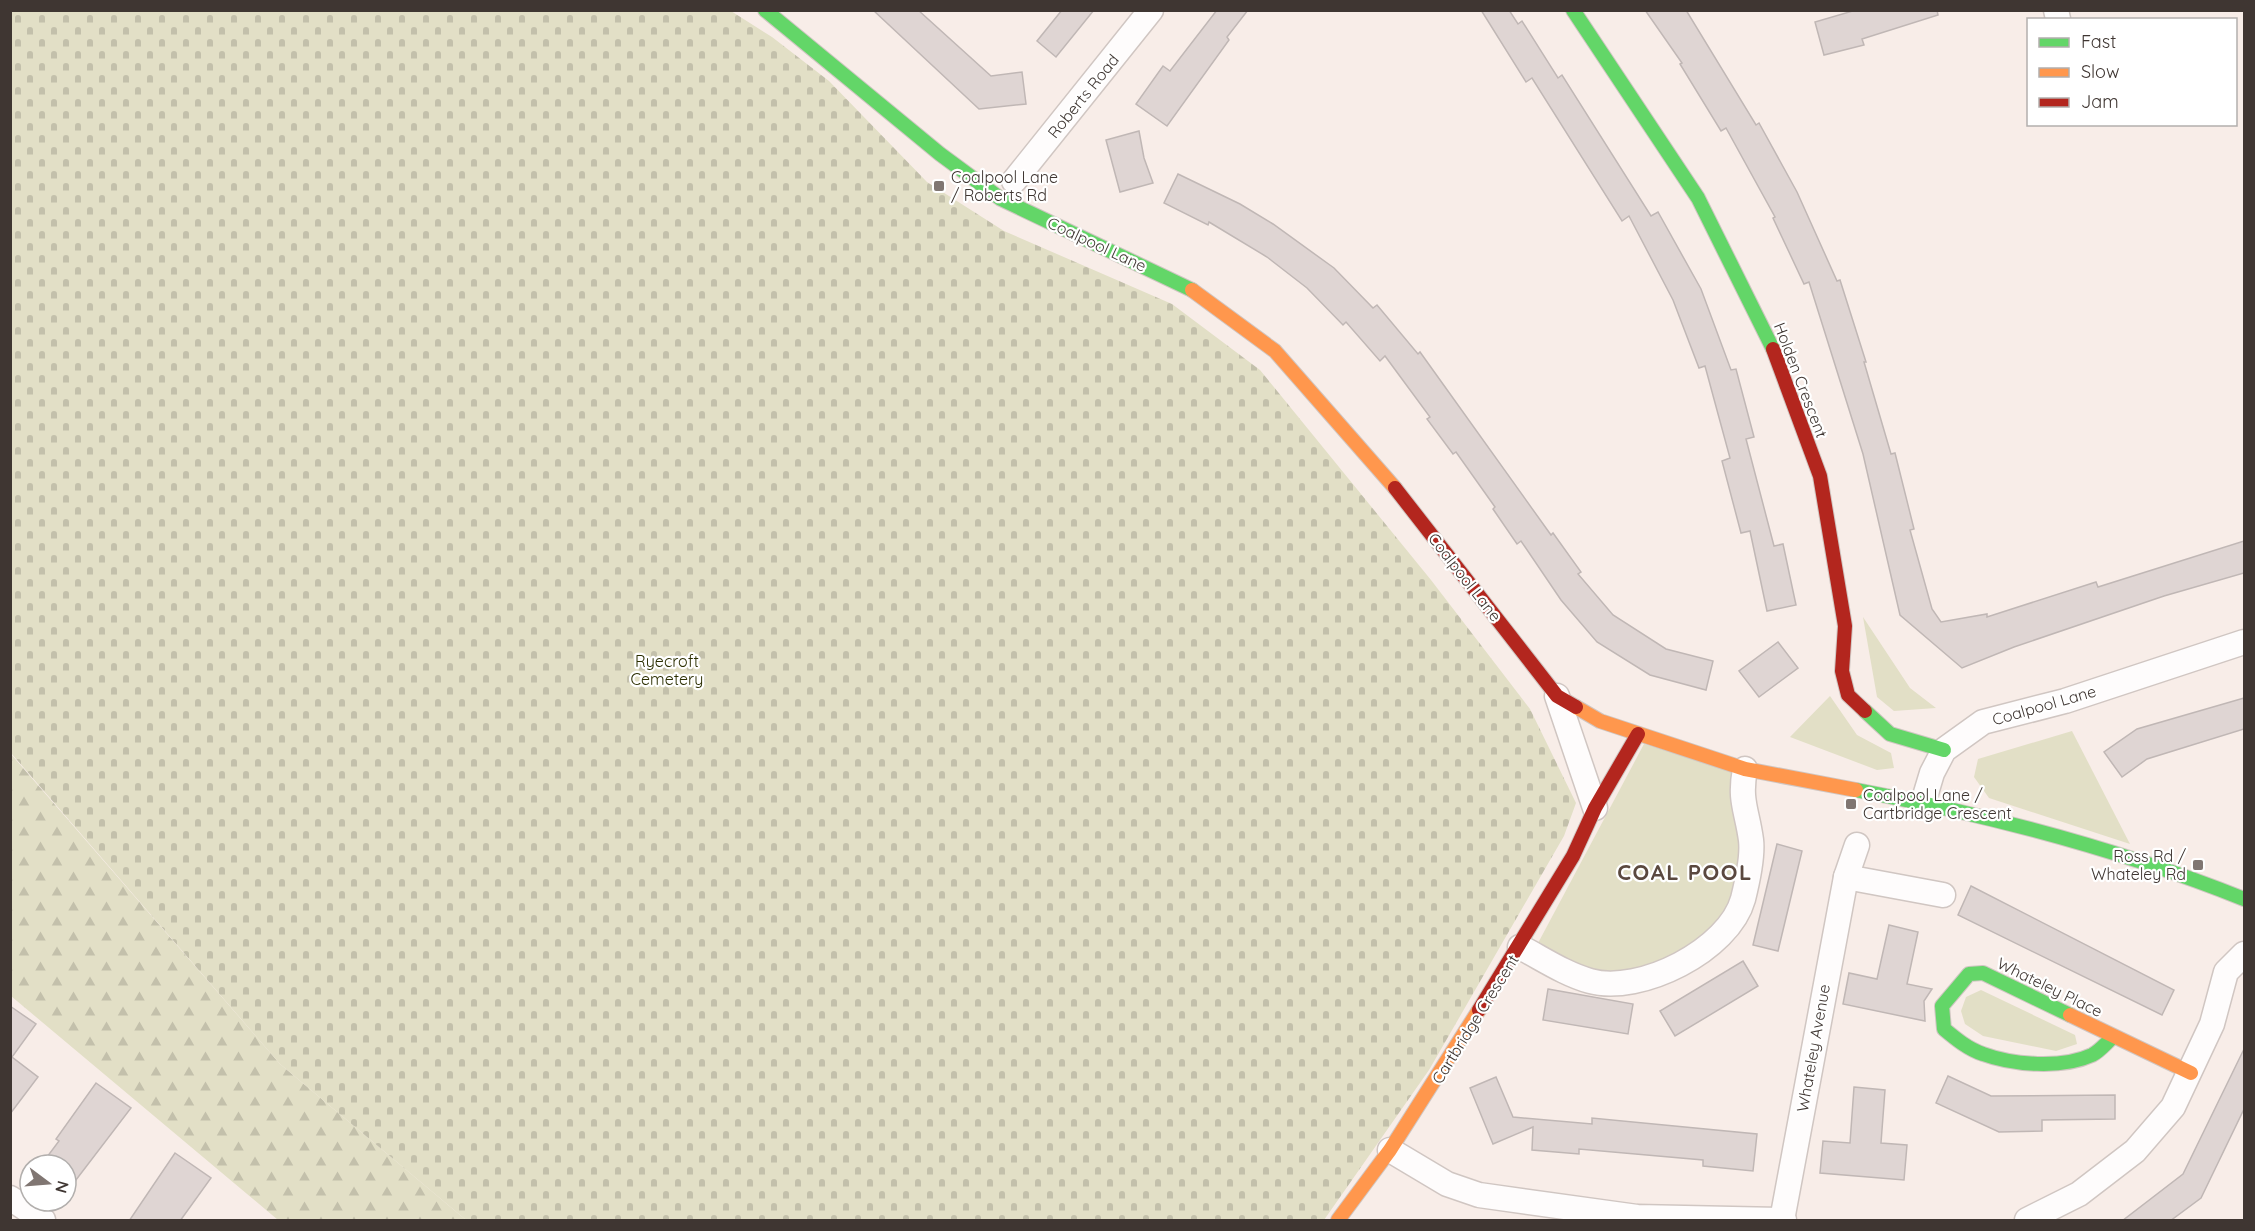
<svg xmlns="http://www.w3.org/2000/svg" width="2255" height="1231" viewBox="0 0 2255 1231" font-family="Quicksand,sans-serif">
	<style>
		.green { fill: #e2dfc6 }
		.forest { fill: url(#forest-firs) }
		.cemetery { fill: url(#cemetery-stones) }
		.building { fill: #dfd5d3; stroke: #c0b7b5; stroke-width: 1.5 }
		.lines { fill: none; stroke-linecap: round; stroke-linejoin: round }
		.street-casing { stroke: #d0c6c2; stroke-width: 27 }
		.fast-casing { stroke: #d0c6c2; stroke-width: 16 }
		.slow-casing { stroke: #d0c6c2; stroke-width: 16 }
		.jam-casing { stroke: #d0c6c2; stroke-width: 16 }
		.street { stroke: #fefcfc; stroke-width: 24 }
		.fast { stroke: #63d668; stroke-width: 14 }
		.slow { stroke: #ff974d; stroke-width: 14 }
		.jam { stroke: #b3261e; stroke-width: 14 }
		.poi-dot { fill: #807672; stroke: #fff; stroke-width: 2 }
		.labels { text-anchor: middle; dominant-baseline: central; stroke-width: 4.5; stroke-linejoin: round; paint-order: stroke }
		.street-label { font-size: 16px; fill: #3f3632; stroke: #fff }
		.poi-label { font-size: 16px; fill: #3f3632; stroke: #fff; text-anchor: start }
		.park-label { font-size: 16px; fill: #2b2e00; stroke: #fff }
		.district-label { font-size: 22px; font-weight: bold; letter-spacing: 1.5px; fill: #5a483f; stroke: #fff }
	</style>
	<defs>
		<pattern id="forest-firs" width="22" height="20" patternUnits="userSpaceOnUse" patternTransform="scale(1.5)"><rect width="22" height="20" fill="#e2dfc6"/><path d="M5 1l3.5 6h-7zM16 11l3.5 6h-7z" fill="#c3c0ab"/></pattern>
		<pattern id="cemetery-stones" width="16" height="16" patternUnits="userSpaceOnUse" patternTransform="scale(1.5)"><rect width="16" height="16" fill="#e2dfc6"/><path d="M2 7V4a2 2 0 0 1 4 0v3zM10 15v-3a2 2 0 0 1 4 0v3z" fill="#c3c0ab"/></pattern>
	</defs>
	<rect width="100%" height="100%" fill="#f8ede8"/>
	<!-- green -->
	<g class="green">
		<path d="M 1863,617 L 1910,688 L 1936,708 L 1894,711 L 1877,697 Z"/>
		<path d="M 1830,696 L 1857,735 L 1891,753 L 1894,768 L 1877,770 L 1790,737 Z"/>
		<path d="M 2072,731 L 2130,844 L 1989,798 L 1974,777 L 1978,759 Z"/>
		<path d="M 1644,744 L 1734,771 L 1744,844 L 1735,897 L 1717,929 L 1636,975 L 1592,974 L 1537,945 Z"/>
		<path d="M 1981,990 L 2075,1035 L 2077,1044 L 2056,1051 L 1983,1036 L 1965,1024 L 1961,1011 L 1966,997 Z"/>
	</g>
	<!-- forest -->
	<path class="forest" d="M 10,753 L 280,1064 L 466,1220 L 278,1220 L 11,996 Z"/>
	<!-- cemetery -->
	<path class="cemetery" d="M 10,11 L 731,11 L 772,37 L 829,81 L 927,182 L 1004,231 L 1172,304 L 1260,370 L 1431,580 L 1530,709 L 1576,803 L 1564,836 L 1429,1070 L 1324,1220 L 466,1220 L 280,1064 L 11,753 Z"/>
	<!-- building -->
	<g class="building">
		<path d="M 873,10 L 918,10 L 991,76 L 1022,72 L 1026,104 L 979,109 Z"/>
		<path d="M 1062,10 L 1094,10 L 1056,57 L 1037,41 Z"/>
		<path d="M 1217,10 L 1248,10 L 1227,37 L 1229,40 L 1167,126 L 1136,104 L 1163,66 L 1170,71 Z"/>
		<path d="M 1481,10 L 1509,10 L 1518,24 L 1522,21 L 1558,78 L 1562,75 L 1651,216 L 1658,212 L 1701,289 L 1731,370 L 1736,369 L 1754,437 L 1746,439 L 1774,546 L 1783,544 L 1796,605 L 1767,611 L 1750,531 L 1741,533 L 1722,461 L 1730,458 L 1705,366 L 1699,368 L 1673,300 L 1629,216 L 1622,221 L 1532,78 L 1526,82 Z"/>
		<path d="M 1645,10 L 1686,10 L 1756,125 L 1759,123 L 1797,192 L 1837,281 L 1840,280 L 1866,362 L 1864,362 L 1891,454 L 1895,453 L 1914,529 L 1910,530 L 1932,609 L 1941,622 L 1987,614 L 1987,617 L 2096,582 L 2098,587 L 2244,541 L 2244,573 L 2164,596 L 2014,647 L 1962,668 L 1900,615 L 1863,454 L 1809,282 L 1804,284 L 1773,218 L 1775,217 L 1726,128 L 1721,131 L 1680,64 L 1682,63 Z"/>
		<path d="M 1856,10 L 1937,10 L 1938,15 L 1862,39 L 1864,45 L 1824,55 L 1815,22 Z"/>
		<path d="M 1139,131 L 1144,158 L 1153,183 L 1120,192 L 1106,140 Z"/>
		<path d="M 1178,174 L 1240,204 L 1273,224 L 1334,268 L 1373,308 L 1377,305 L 1418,354 L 1420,352 L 1551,535 L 1553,533 L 1581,572 L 1578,574 L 1613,615 L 1666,649 L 1713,661 L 1706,690 L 1650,675 L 1597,642 L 1561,600 L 1521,541 L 1517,544 L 1493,509 L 1495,507 L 1456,452 L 1453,454 L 1427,419 L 1430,417 L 1385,356 L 1380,361 L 1346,322 L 1343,325 L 1307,288 L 1267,257 L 1209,222 L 1208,225 L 1164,203 Z"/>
		<path d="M 1778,642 L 1798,668 L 1759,697 L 1739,671 Z"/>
		<path d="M 2244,698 L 2244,729 L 2147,759 L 2122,777 L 2104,752 L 2137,729 Z"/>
		<path d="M 1777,844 L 1802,851 L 1778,951 L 1753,945 Z"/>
		<path d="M 1971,886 L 2174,990 L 2162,1015 L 1958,915 Z"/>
		<path d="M 1889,925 L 1918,932 L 1907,984 L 1932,989 L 1924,1001 L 1925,1021 L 1843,1004 L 1849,973 L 1877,979 Z"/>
		<path d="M 1743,961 L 1758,986 L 1675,1036 L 1660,1011 Z"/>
		<path d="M 1548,989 L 1633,1004 L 1628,1034 L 1543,1020 Z"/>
		<path d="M 10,1006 L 36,1024 L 12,1057 L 38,1077 L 10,1114 Z"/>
		<path d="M 2244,1049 L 2244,1109 L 2201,1198 L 2170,1221 L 2122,1221 L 2183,1174 Z"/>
		<path d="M 1948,1076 L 1991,1096 L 2115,1095 L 2115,1119 L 2042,1120 L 2042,1131 L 1999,1132 L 1936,1103 Z"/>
		<path d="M 1496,1077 L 1513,1117 L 1592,1124 L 1592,1118 L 1757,1134 L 1753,1171 L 1703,1166 L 1703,1160 L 1579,1149 L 1579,1154 L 1532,1150 L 1533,1127 L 1493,1144 L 1470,1088 Z"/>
		<path d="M 96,1083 L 131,1108 L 66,1193 L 66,1165 L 41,1165 L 59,1141 L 56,1139 Z"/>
		<path d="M 1854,1087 L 1885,1090 L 1881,1143 L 1907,1145 L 1904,1180 L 1820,1173 L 1823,1141 L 1850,1143 Z"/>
		<path d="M 175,1153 L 211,1178 L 180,1221 L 129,1221 Z"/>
	</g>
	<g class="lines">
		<defs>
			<g id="street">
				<path d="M 2056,10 L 2058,19"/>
				<path d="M 1014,181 L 1151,10"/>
				<path d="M 1557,696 L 1595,808"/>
				<path d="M 1923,803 L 1932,773 L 1944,750 L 1983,722 L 2065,701 L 2244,642"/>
				<path d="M 1846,877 L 1943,895"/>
				<path d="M 1520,947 C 1543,959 1565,974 1590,981 C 1640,995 1729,950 1743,899 C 1747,883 1753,856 1751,840 C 1747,810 1739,801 1745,769"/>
				<path d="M 1390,1150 L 1447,1184 L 1479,1195 L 1637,1217 L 1784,1220"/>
				<path d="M 10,1198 L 43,1220"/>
				<path d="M 1782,1220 L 1846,877 L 1857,845"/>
				<path d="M 2027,1220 L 2079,1194 L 2135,1151 L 2173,1107 L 2212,1024 L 2226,972 L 2244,954"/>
			</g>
			<g id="fast">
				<path d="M 765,10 L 940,154 L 1001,199 L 1192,290"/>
				<path d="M 1573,10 L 1698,198 L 1773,349"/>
				<path d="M 1865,711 L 1890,734 L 1944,750"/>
				<path d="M 1856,790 C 1989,815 2119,849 2244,899"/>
				<path d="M 2070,1015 L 1983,973 L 1969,974 L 1942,1006 L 1944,1029 C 1956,1039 1968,1049 1983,1054 C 2013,1065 2062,1069 2092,1055 C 2100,1051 2106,1043 2113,1037"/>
			</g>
			<g id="slow">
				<path d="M 1192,290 L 1275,351 L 1395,488"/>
				<path d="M 1576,707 L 1600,721 L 1745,769 L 1856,790"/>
				<path d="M 2070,1015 L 2191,1073"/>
				<path d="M 1338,1220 L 1390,1150 L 1479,1010"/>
			</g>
			<g id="jam">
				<path d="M 1773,349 L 1820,476 L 1845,626 L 1842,671 L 1848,695 L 1865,711"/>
				<path d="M 1395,488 L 1557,696 L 1576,707"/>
				<path d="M 1479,1010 L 1573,856 L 1595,808 L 1638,734"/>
			</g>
		</defs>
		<!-- street casing -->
		<use href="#street" class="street-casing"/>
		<!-- fast casing -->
		<use href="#fast" class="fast-casing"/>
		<!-- slow casing -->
		<use href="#slow" class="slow-casing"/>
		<!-- jam casing -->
		<use href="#jam" class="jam-casing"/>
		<!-- street -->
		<use href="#street" class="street"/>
		<!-- fast -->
		<use href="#fast" class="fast"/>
		<!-- slow -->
		<use href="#slow" class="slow"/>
		<!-- jam -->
		<use href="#jam" class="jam"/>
	</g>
	<!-- markers -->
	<g class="poi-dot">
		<rect x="933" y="180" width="12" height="12" rx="3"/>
		<rect x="1845" y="798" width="12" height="12" rx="3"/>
		<rect x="2192" y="859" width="12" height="12" rx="3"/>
	</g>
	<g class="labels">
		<!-- street labels -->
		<g class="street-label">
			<text transform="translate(1083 96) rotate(-51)">Roberts Road</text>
			<text transform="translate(1097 244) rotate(25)">Coalpool Lane</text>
			<text transform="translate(1801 380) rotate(69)">Holden Crescent</text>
			<text transform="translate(1465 577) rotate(52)">Coalpool Lane</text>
			<text transform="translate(2044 705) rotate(-16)">Coalpool Lane</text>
			<text transform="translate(2050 987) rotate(26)">Whateley Place</text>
			<text transform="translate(1475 1019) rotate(-58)">Cartbridge Crescent</text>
			<text transform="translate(1813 1048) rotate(-80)">Whateley Avenue</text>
		</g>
		<!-- poi labels -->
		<g class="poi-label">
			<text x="951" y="177">Coalpool Lane<tspan x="951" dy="18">/ Roberts Rd</tspan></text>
			<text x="1863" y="795">Coalpool Lane /<tspan x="1863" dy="18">Cartbridge Crescent</tspan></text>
			<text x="2186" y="856" text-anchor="end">Ross Rd /<tspan x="2186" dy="18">Whateley Rd</tspan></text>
		</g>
		<!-- park labels -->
		<g class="park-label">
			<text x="667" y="661">Ryecroft<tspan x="667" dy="18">Cemetery</tspan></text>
		</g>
		<!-- district labels -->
		<g class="district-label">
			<text x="1685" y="872">COAL POOL</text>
		</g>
	</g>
	<!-- border -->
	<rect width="2255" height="1231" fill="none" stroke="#3f3632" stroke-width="24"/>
	<!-- legend -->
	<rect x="2027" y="18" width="210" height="108" fill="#ffffff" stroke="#b2afad" stroke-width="1.5"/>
	<rect x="2039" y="38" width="30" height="9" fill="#63d668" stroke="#b2afad" stroke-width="1.5"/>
	<text x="2081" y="48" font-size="18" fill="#3f3632">Fast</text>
	<rect x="2039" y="68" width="30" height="9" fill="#ff974d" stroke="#b2afad" stroke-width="1.5"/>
	<text x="2081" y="78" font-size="18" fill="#3f3632">Slow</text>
	<rect x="2039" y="98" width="30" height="9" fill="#b3261e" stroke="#b2afad" stroke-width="1.5"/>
	<text x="2081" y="108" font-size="18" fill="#3f3632">Jam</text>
	<!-- north arrow -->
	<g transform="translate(48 1183) rotate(106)"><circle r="28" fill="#ffffff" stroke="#b2afad" stroke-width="1.5"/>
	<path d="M0-4.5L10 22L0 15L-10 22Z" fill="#807672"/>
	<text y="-9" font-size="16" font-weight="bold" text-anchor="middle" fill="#3f3632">N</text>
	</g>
</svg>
